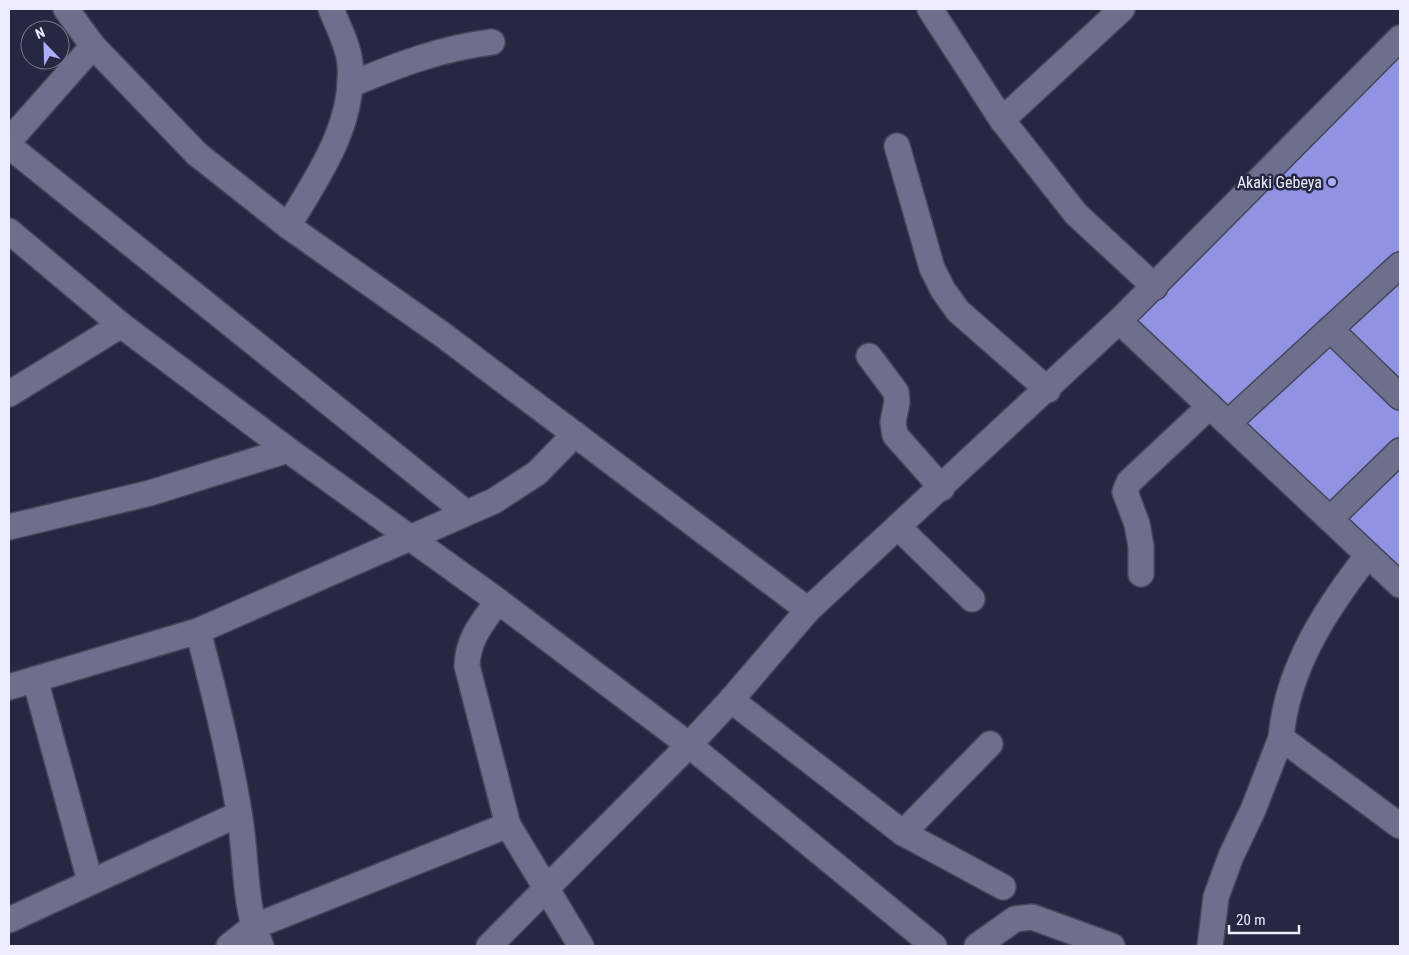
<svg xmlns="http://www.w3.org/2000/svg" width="1409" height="955" viewBox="0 0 1409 955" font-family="'Roboto Condensed',sans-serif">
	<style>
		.building { fill: #9093e1; filter: url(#shadow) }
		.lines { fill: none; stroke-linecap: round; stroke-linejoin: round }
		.minor-casing { stroke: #44455a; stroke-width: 28 }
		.minor { stroke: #6d6f8d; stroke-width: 25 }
		.poi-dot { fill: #abaffb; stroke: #262740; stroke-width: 2 }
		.labels { text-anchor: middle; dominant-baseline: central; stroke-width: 5; stroke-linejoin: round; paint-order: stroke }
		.poi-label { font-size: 16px; fill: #eceeff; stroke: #262740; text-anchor: end }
	</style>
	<defs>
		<filter id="shadow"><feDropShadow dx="-4.5" dy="4.5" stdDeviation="1" flood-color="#0009"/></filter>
	</defs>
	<rect width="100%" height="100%" fill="#262740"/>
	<!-- building -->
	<path class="building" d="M 1400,47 L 1400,576 L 1128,317 Z"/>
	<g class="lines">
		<defs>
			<g id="minor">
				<path d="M 66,9 L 93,46 L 197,154 L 288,226 L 443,335 L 808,610"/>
				<path d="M 930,9 L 1002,120 L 1076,214 L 1155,287"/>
				<path d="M 350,85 C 397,65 442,48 492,42"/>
				<path d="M 1002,120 L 1122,9"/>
				<path d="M 9,141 L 93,46"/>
				<path d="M 9,146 L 465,512"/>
				<path d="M 897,146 L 932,268 L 943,290 L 958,311 L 1048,390"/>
				<path d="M 288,226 C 318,176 355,125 350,63 C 348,45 338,26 331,9"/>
				<path d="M 9,231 L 121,325 L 288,450 L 498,601 L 689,745 L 934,946"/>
				<path d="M 1119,321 L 1400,585"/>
				<path d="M 1330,329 L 1400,397"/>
				<path d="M 869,356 L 896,392 L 897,402 L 893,422 L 895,435 L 942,488"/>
				<path d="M 9,394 L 121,325"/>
				<path d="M 1228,423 L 1400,265"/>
				<path d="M 1330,519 L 1400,451"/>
				<path d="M 9,527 L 150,493 L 288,450"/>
				<path d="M 898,527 L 972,599"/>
				<path d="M 1368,555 C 1326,609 1287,668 1281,738 L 1400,826"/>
				<path d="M 1141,574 L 1141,546 L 1137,524 L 1125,492 L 1129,482 L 1210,406"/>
				<path d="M 498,601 C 482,623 468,638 467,666 L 508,825 L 581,946"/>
				<path d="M 198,631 C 214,691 229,751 239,812 C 247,856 243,905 261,946"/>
				<path d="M 35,679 L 90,881"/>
				<path d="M 9,687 L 198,631 L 494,501 L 537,473 L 575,434"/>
				<path d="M 731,700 L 903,833 L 1003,887"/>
				<path d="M 903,833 L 990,744"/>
				<path d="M 9,920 L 239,814"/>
				<path d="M 229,946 L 253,927 L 508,825"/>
				<path d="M 489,946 L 689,745 L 731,700 L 808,610 L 1119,321 L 1400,38"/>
				<path d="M 977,946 L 1015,919 L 1032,917 L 1112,946"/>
				<path d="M 1210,946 L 1216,897 L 1231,856 L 1253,810 L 1281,738"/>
			</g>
		</defs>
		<!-- minor casing -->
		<use href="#minor" class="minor-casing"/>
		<!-- minor -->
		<use href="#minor" class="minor"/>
	</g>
	<!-- markers -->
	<circle class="poi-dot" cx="1332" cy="182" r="5"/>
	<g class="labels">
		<!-- poi labels -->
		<g class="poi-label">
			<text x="1322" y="182">Akaki Gebeya</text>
		</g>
	</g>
	<!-- border -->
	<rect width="1409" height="955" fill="none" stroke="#eceeff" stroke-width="20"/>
	<!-- north arrow -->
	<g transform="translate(45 45) rotate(337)"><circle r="24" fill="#262740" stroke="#75778c"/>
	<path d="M0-4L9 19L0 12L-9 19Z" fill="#abaffb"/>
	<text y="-8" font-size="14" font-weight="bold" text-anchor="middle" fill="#eceeff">N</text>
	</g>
	<!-- scale -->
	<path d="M1229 925v8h70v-8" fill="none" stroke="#eceeff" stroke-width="2.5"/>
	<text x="1236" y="925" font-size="15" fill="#eceeff" stroke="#262740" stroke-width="4" paint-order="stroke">20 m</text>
</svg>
